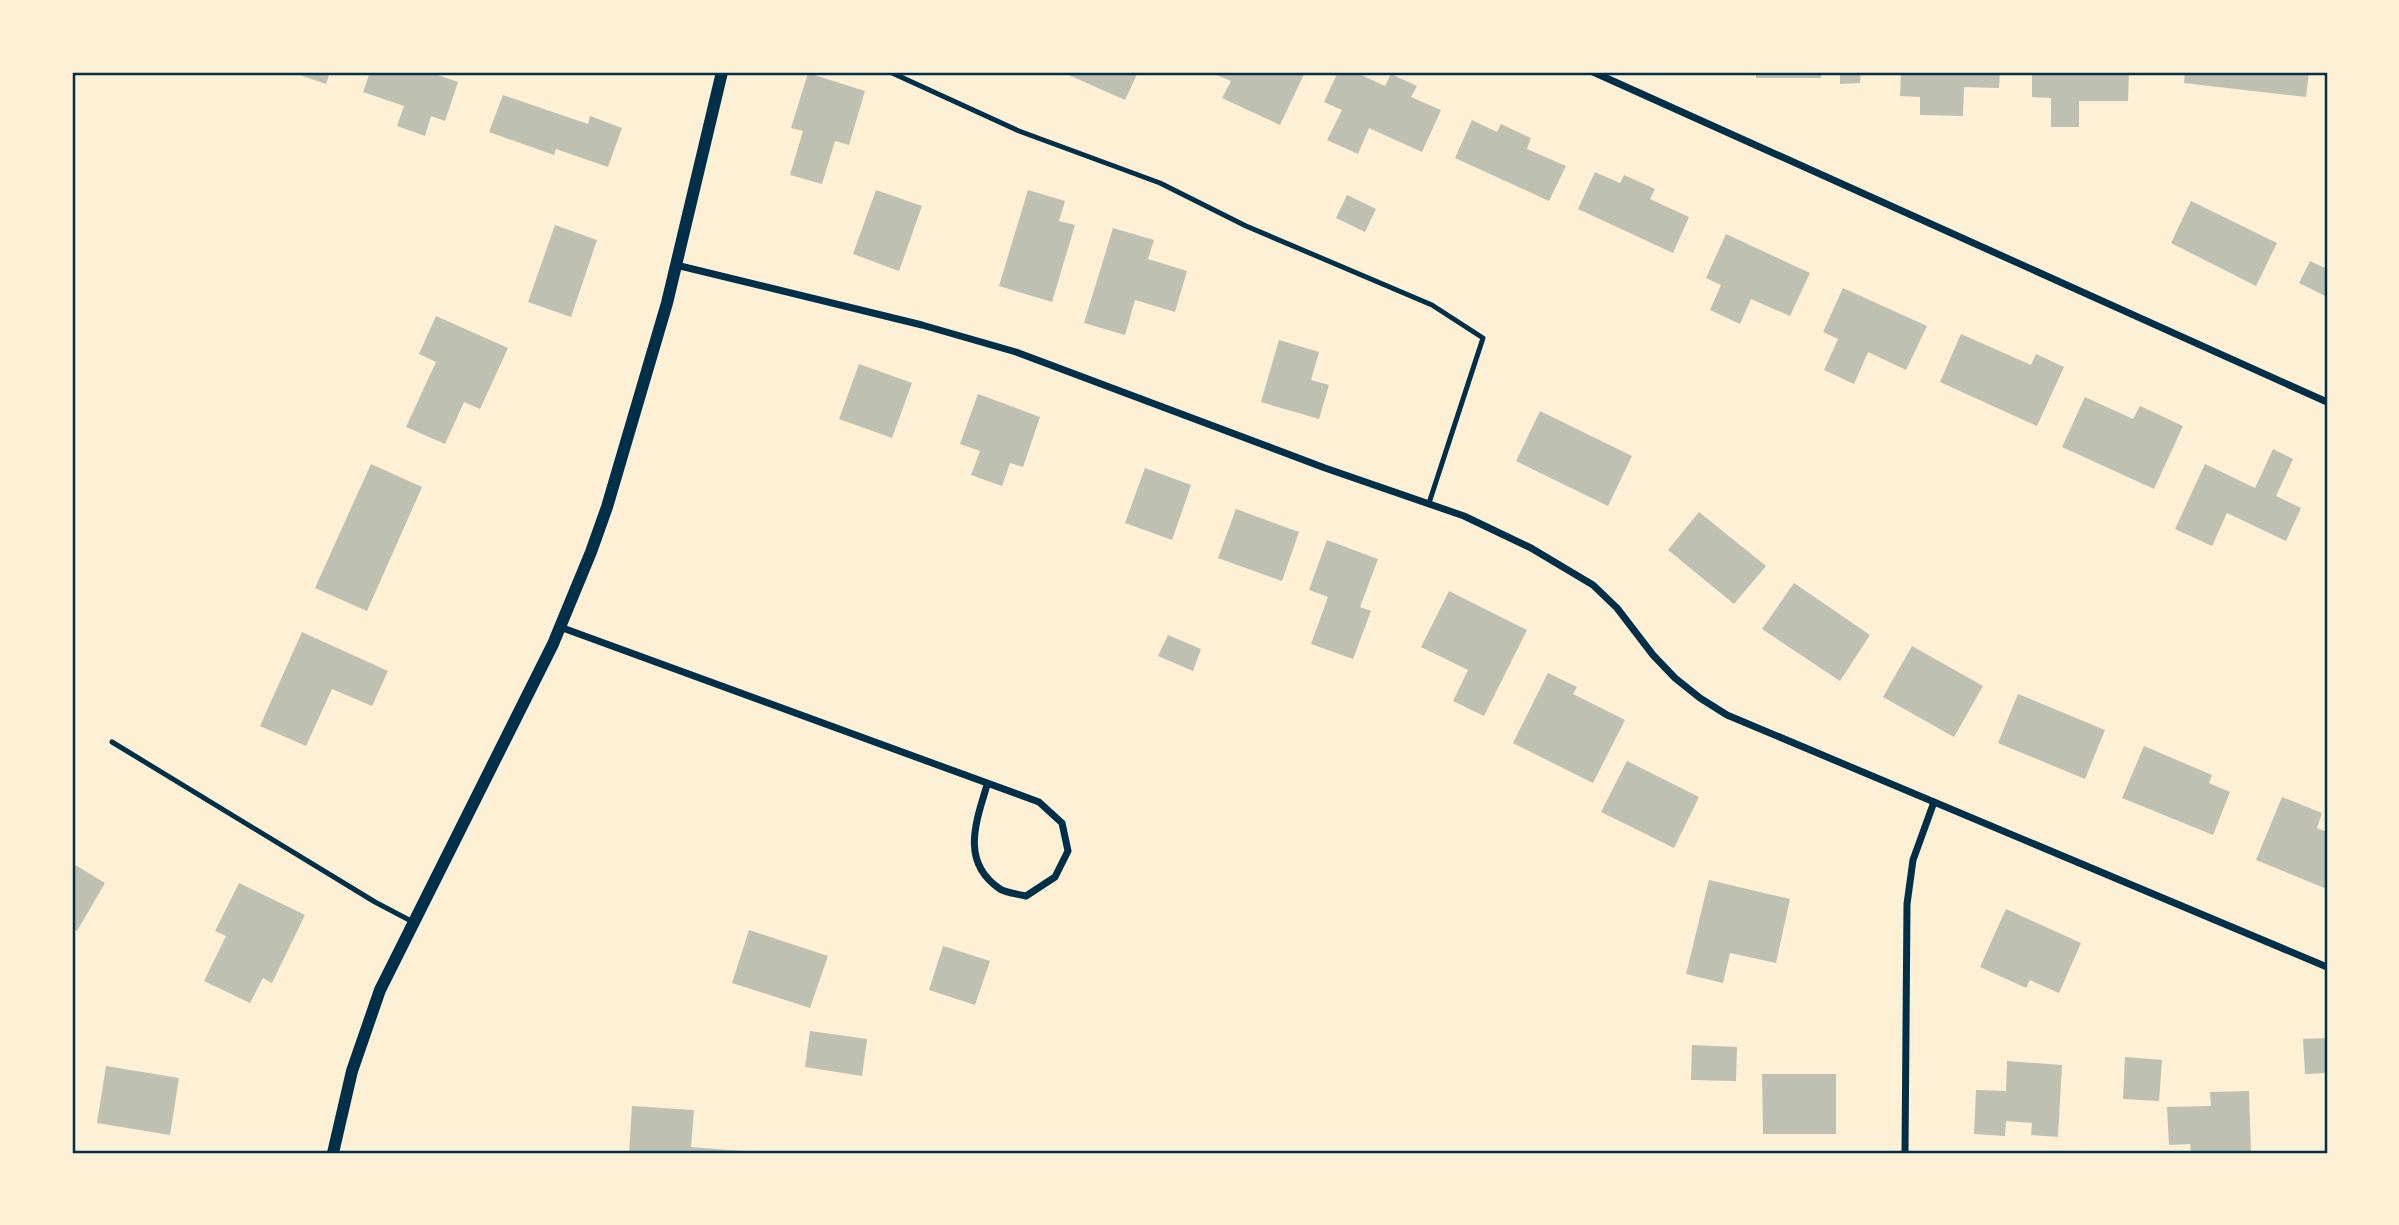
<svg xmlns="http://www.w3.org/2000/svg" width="2399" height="1225" viewBox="0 0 2399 1225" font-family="Merriweather,serif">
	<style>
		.building { fill: #bec0b2 }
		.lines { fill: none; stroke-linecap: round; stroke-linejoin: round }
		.service { stroke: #003049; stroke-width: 5 }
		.minor { stroke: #003049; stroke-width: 7 }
		.tertiary { stroke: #003049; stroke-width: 12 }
		.neatline { fill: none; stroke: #003049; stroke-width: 2.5 }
	</style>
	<rect width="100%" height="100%" fill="#fdf0d5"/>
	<!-- building -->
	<g class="building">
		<path d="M 291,72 L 330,72 L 326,84 Z"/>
		<path d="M 370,72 L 429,72 L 458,82 L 445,121 L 431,116 L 425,136 L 397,126 L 404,106 L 363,92 Z"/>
		<path d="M 1062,72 L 1138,72 L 1125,100 Z"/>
		<path d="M 1210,72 L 1305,72 L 1280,125 L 1222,98 L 1231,81 Z"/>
		<path d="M 1338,72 L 1355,72 L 1385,86 L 1391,74 L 1417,86 L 1411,97 L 1441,110 L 1422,152 L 1369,128 L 1358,154 L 1327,140 L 1342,110 L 1324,102 Z"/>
		<rect x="1756" y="72" width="65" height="6"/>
		<path d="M 1840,72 L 1861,72 L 1860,83 L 1840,84 Z"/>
		<path d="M 1901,72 L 2000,72 L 1999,88 L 1964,87 L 1963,116 L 1920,115 L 1920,97 L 1900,96 Z"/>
		<path d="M 2032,72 L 2129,72 L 2128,101 L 2079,101 L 2079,127 L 2051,127 L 2051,98 L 2032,97 Z"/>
		<path d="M 2185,72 L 2309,72 L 2306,97 L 2184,83 Z"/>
		<path d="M 808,73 L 865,91 L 849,145 L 835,141 L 822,184 L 790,175 L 803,131 L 791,128 Z"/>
		<path d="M 503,95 L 588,124 L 590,116 L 622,128 L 608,167 L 556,149 L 554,155 L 489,132 Z"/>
		<path d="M 1472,120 L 1497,132 L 1501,124 L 1531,138 L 1527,149 L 1566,166 L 1549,201 L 1455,158 Z"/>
		<path d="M 1595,172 L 1620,183 L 1624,175 L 1655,189 L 1650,199 L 1689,217 L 1673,253 L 1578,209 Z"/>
		<path d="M 876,190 L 922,206 L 899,271 L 853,254 Z"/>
		<path d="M 1028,190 L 1065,201 L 1059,221 L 1075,225 L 1052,302 L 999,286 Z"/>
		<path d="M 1347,195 L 1376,209 L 1365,232 L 1336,218 Z"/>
		<path d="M 2191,201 L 2277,243 L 2256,286 L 2171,243 Z"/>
		<path d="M 555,225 L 597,240 L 571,317 L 528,302 Z"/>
		<path d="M 1113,228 L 1154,240 L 1148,259 L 1187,271 L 1175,312 L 1135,300 L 1125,335 L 1084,323 Z"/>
		<path d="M 1726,234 L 1810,273 L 1790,316 L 1751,299 L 1740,324 L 1710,310 L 1721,285 L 1706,278 Z"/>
		<path d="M 2310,261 L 2327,269 L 2327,297 L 2299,283 Z"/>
		<path d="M 1843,288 L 1927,326 L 1906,370 L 1868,352 L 1854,384 L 1824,370 L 1838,339 L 1823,332 Z"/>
		<path d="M 436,316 L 508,348 L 480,409 L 464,402 L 445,444 L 406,427 L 436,362 L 419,354 Z"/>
		<path d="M 1961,334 L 2031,365 L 2036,354 L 2064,367 L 2037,426 L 1940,382 Z"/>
		<path d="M 1279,340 L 1319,352 L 1311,380 L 1329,385 L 1319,419 L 1261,402 Z"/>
		<path d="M 859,364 L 912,383 L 892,438 L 839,419 Z"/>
		<path d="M 978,394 L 1040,417 L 1023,467 L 1010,463 L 1002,486 L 971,475 L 980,451 L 960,444 Z"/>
		<path d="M 2085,397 L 2133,419 L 2140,406 L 2183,426 L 2154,489 L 2062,447 Z"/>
		<path d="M 1540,411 L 1632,456 L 1608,506 L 1516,461 Z"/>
		<path d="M 2273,449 L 2293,459 L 2276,496 L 2301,508 L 2286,541 L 2227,513 L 2212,546 L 2175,529 L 2205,464 L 2255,488 Z"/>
		<path d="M 371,464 L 422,487 L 367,611 L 315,588 Z"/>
		<path d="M 1145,468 L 1191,485 L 1172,540 L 1125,523 Z"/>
		<path d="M 1236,509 L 1299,532 L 1282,581 L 1218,558 Z"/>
		<path d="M 1699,512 L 1766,566 L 1734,604 L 1668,550 Z"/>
		<path d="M 1327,540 L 1378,559 L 1360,607 L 1371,611 L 1353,659 L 1311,644 L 1328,597 L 1309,590 Z"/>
		<path d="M 1794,583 L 1870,635 L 1840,681 L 1762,629 Z"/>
		<path d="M 1449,591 L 1527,630 L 1484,716 L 1453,701 L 1468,670 L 1421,647 Z"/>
		<path d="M 302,632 L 388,671 L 372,706 L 332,689 L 306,746 L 260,726 Z"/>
		<path d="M 1168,635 L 1201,649 L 1193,671 L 1158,656 Z"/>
		<path d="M 1912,646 L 1983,686 L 1954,737 L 1883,697 Z"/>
		<path d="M 1548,673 L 1577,687 L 1573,694 L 1625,720 L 1593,783 L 1513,743 Z"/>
		<path d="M 2018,694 L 2105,730 L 2085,779 L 1998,743 Z"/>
		<path d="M 2144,746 L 2212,775 L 2209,783 L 2230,792 L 2213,835 L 2122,798 Z"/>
		<path d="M 1627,761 L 1699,797 L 1674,848 L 1601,812 Z"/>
		<path d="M 2282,797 L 2322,813 L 2317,828 L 2327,832 L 2327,889 L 2256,860 Z"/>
		<path d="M 72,863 L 105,883 L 77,931 L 72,928 Z"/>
		<path d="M 1709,880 L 1790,899 L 1776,963 L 1730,953 L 1723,983 L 1686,974 Z"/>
		<path d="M 239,883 L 305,915 L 272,983 L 263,978 L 250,1003 L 204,981 L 226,936 L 215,931 Z"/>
		<path d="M 2006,909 L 2081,943 L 2059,993 L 2030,980 L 2026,988 L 1980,967 Z"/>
		<path d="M 749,930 L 828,956 L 810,1008 L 732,983 Z"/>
		<path d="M 943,946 L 990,961 L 975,1005 L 929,990 Z"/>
		<path d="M 810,1031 L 867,1039 L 862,1076 L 805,1067 Z"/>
		<path d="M 2327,1038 L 2327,1073 L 2305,1074 L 2303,1039 Z"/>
		<path d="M 1692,1045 L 1737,1047 L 1736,1081 L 1691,1080 Z"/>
		<path d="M 2125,1057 L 2162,1060 L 2159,1101 L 2123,1099 Z"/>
		<path d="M 2007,1061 L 2062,1065 L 2058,1137 L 2031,1135 L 2032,1123 L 2006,1121 L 2005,1136 L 1974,1134 L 1976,1090 L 2006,1091 Z"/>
		<path d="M 106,1066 L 179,1078 L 170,1135 L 97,1123 Z"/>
		<path d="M 1762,1074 L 1836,1074 L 1836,1134 L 1763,1134 Z"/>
		<path d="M 2249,1091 L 2251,1153 L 2191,1153 L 2190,1144 L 2169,1145 L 2167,1107 L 2211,1106 L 2210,1092 Z"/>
		<path d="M 632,1106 L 694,1110 L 691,1147 L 742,1151 L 742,1153 L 629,1153 Z"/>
	</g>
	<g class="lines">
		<!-- service -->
		<g class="service">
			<path d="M 890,72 L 1019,131 L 1160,183 L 1246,226 L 1432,305 L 1483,338 L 1429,503"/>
			<path d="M 112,742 L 375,902 L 413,922"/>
		</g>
		<!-- minor -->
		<g class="minor">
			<path d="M 1593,72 L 2327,402"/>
			<path d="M 676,265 L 922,325 L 1016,352 L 1325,468 L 1464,516 L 1531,548 L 1593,585 L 1617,608 L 1653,655 L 1675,678 L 1700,698 L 1727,715 L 2327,967"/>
			<path d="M 560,627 L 1039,802 L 1062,823 L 1068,851 L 1055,877 L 1026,896 C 1018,894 1006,893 1000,889 C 960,862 976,822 987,785"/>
			<path d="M 1905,1153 L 1907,904 L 1913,860 L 1934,802"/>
		</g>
		<!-- tertiary -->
		<path class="tertiary" d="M 333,1153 L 352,1071 L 380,990 L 553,644 L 591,552 L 607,507 L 667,303 L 722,72"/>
	</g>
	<!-- border -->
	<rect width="2399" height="1225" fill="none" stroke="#fdf0d5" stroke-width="147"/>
	<rect x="74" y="74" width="2252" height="1078" class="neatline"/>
</svg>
